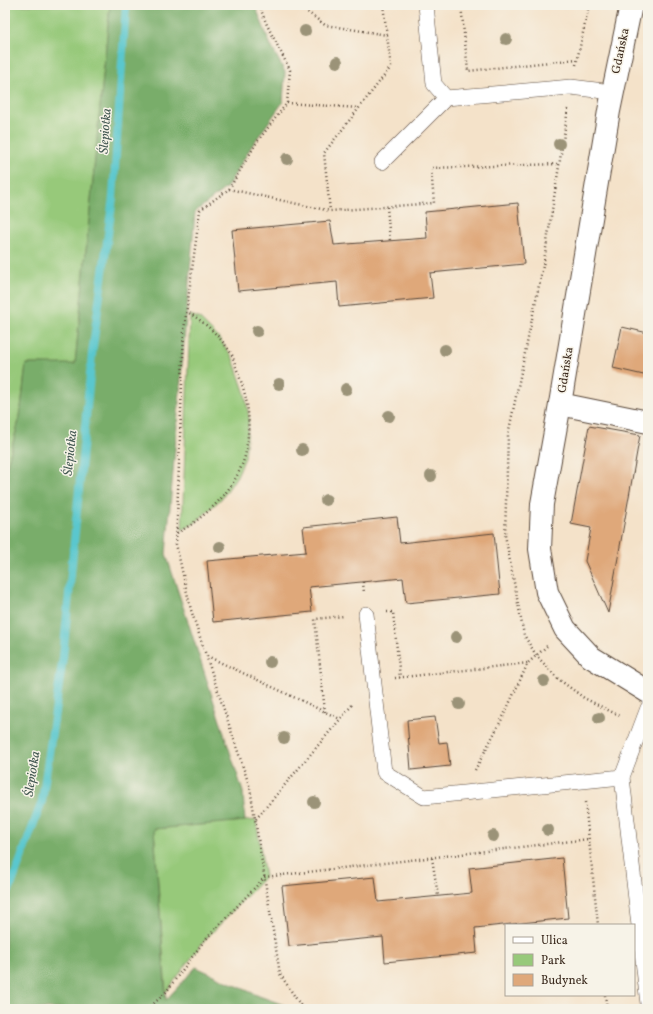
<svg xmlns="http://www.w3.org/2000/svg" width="653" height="1014" viewBox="0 0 653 1014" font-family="Vollkorn,serif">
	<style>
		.green { fill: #97c97a; stroke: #697a4c }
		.forest { fill: #79ad6a; stroke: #5a6c44 }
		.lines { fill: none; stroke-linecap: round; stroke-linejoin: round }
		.stream { stroke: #5ac7ce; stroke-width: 8 }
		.building { fill: #dfa87a }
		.service-casing { stroke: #574638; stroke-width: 16 }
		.minor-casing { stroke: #574638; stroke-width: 24 }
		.path { stroke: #574638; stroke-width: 2.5; stroke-dasharray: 1 3; stroke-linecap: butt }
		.service { stroke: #fff; stroke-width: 15 }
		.minor { stroke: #fff; stroke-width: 22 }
		.tree { fill: #9b9378 }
		.labels { text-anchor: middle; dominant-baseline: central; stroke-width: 3; stroke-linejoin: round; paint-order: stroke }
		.street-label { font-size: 12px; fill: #3b2a1e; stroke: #f7f3e8 }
		.water-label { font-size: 13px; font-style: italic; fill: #445953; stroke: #f7f3e8 }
	</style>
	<rect width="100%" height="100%" fill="#f7f3e8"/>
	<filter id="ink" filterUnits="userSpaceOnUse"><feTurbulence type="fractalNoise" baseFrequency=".025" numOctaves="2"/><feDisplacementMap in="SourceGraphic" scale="8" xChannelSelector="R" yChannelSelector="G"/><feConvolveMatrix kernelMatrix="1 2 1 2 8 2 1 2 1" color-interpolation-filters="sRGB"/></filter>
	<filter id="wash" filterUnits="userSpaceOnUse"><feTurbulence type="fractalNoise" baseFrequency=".012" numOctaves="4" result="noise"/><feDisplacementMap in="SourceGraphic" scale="16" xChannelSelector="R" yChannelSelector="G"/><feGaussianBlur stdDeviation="0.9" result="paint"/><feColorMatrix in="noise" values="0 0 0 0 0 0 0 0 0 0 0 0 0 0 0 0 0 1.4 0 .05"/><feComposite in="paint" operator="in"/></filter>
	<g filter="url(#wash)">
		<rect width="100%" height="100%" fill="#f4e2c9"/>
		<!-- green -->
		<g class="green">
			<path d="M 6,5 L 110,5 L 75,365 L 26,364 L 20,417 L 5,473 L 5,18 Z"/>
			<path d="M 190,315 L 199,318 L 217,336 L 232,356 L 245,394 L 249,417 L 245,458 L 237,476 L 223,497 L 195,523 L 182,530 Z"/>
			<path d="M 256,820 L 265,877 L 204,941 L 166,992 L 154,829 Z"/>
		</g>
		<!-- forest -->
		<path class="forest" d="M 110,5 L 255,5 L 271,46 L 285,72 L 283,102 L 251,147 L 227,187 L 195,212 L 166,554 L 243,792 L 245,821 L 154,829 L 166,1000 L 196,967 L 259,996 L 295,1009 L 5,1009 L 5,473 L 20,417 L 26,364 L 75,364 Z"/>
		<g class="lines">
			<!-- stream -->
			<path class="stream" d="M 5,896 L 11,886 L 42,801 L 63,657 L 92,354 L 113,197 L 126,5"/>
		</g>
		<g id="blocks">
			<!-- building -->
			<g class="building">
				<path d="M 518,203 L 524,264 L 430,273 L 433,298 L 339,307 L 337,282 L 238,291 L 232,230 L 330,221 L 334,245 L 427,238 L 425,212 Z"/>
				<path d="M 622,327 L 648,333 L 648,376 L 613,368 Z"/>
				<path d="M 589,426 L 640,435 L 608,613 L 585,561 L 591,528 L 571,524 Z"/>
				<path d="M 397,517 L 400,543 L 494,533 L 500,594 L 406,603 L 403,578 L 309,587 L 312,612 L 213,622 L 207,561 L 306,552 L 303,527 Z"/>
				<path d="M 435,717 L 439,743 L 447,742 L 450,766 L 411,770 L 407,720 Z"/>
				<path d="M 562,858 L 568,918 L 475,928 L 477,953 L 385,962 L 383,937 L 289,946 L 282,886 L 375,877 L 378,902 L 472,893 L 469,868 Z"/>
			</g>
		</g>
	</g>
	<g filter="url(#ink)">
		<use href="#blocks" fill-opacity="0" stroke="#574638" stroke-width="1"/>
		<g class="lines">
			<defs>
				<g id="service">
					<path d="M 426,5 L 434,84 L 446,98"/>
					<path d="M 382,162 L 446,98 L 571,87 L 612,92"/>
					<path d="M 366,614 L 384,772 L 424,797 L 622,777"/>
					<path d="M 648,708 L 622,777 L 648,1004"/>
				</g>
				<g id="minor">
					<path d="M 631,5 L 609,111 L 560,404 L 542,504 L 540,549 L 547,592 L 565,629 L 591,657 L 648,692"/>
					<path d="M 560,404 L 648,422"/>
				</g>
			</defs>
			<!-- service casing -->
			<use href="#service" class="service-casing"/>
			<!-- minor casing -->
			<use href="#minor" class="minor-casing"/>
			<!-- path -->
			<g class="path">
				<path d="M 259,5 L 267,25 L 290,70 L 287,103 L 257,142 L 229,189 L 200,210 L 184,330 L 176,544 L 191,610 L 250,788 L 280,974 L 303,1009"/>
				<path d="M 298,5 L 325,25 L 387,35 L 391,67 L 324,153 L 330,211"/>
				<path d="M 383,5 L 387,35"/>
				<path d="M 461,5 L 468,71 L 577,59"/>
				<path d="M 576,65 L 589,5"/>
				<path d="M 287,103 L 359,108"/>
				<path d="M 568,109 L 544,261 L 508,435 L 505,535 L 524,635 L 536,655 L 557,678 L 584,698 L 622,717"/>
				<path d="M 229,189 L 330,211 L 434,203 L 431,168 L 559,164"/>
				<path d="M 387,207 L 390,241"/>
				<path d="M 177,533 C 206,517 234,491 244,459 C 246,454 246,448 247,444 C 251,414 247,397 237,370 C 235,365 234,360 232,355 C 222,338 204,321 187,312"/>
				<path d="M 363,582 L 364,593"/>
				<path d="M 387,612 L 393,612 L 400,678"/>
				<path d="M 207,656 L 340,719"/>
				<path d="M 395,678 L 528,663"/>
				<path d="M 325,712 L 315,619 L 344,616"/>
				<path d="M 475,770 L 504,715 L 528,663 L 547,646"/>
				<path d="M 585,802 L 598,925"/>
				<path d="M 256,819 L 353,704"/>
				<path d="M 432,858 L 438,896"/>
				<path d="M 605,995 L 607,1009"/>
				<path d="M 148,1009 L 166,992 L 204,941 L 265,877 L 589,839"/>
			</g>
			<!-- service -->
			<use href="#service" class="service"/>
			<!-- minor -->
			<use href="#minor" class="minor"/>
		</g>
		<!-- trees -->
		<g class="tree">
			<circle cx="305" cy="31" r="6"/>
			<circle cx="506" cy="39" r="6"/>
			<circle cx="337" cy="62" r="6"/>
			<circle cx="559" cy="144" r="6"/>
			<circle cx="287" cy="159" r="6"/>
			<circle cx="257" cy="331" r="6"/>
			<circle cx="445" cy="350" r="6"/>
			<circle cx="279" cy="384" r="6"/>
			<circle cx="346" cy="389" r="6"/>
			<circle cx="389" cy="416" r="6"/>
			<circle cx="302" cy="450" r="6"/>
			<circle cx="431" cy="476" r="6"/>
			<circle cx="326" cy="500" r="6"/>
			<circle cx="220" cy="547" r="6"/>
			<circle cx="456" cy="637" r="6"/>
			<circle cx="270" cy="662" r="6"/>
			<circle cx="544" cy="681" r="6"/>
			<circle cx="459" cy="704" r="6"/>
			<circle cx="599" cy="718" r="6"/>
			<circle cx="284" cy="738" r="6"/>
			<circle cx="314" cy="802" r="6"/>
			<circle cx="548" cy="830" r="6"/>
			<circle cx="493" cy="836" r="6"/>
		</g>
	</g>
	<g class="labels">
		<!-- street labels -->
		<g class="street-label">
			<text transform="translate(621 51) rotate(-78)">Gdańska</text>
			<text transform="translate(566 370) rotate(-81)">Gdańska</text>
		</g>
		<!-- water labels -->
		<g class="water-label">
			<text transform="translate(106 131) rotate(-86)">Ślepiotka</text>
			<text transform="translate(71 453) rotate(-84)">Ślepiotka</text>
			<text transform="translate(33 774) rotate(-81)">Ślepiotka</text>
		</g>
	</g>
	<!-- margin -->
	<rect width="653" height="1014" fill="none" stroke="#f7f3e8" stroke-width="20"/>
	<!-- legend -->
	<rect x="505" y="924" width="130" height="72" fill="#f7f3e8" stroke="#aca397"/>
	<rect x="513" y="937" width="20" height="6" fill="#ffffff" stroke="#aca397"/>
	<text x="541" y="944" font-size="12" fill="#3b2a1e">Ulica</text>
	<rect x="513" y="954" width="20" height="12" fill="#97c97a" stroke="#aca397"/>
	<text x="541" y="964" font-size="12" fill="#3b2a1e">Park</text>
	<rect x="513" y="974" width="20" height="12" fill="#dfa87a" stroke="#aca397"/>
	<text x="541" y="984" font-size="12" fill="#3b2a1e">Budynek</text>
</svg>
